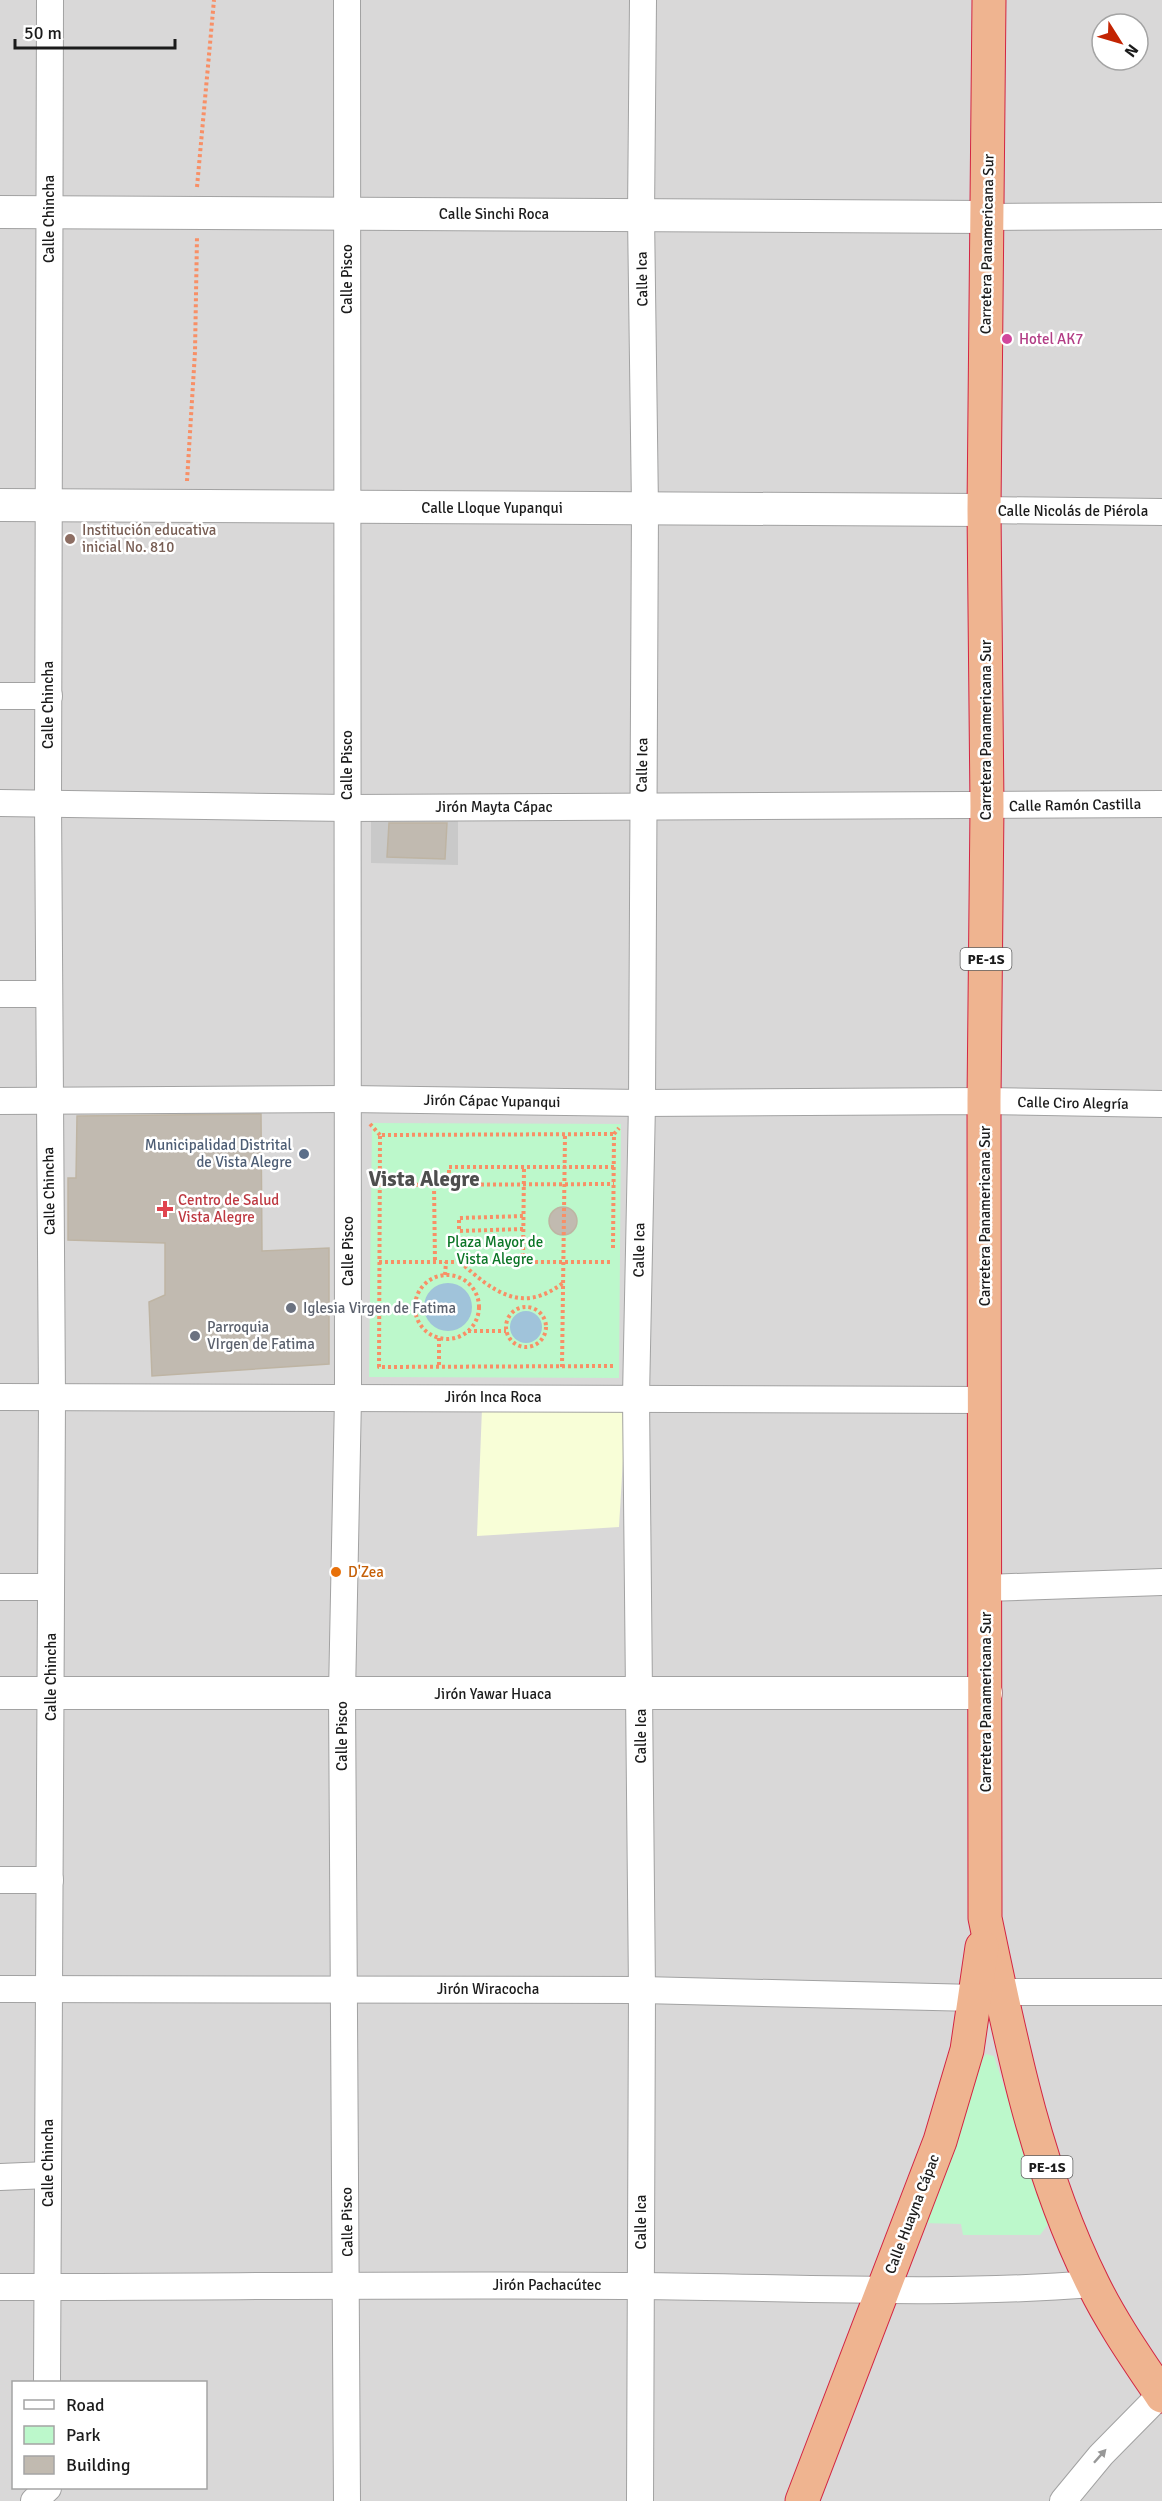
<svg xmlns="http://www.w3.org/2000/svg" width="1162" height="2501" viewBox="0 0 1162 2501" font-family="Signika,sans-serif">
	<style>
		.residential { fill: #d9d8d8; fill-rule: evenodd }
		.education { fill: #f8fed7 }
		.religious { fill: #c9c9c9 }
		.park { fill: #bcf8cb }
		.water { fill: #a0c3da }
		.building { fill: #c1bab0; stroke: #beb4a3; stroke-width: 1.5 }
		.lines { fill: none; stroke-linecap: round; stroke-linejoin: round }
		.minor-casing { stroke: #a2a2a2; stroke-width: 28 }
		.tertiary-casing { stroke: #a2a2a2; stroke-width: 34 }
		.trunk-casing { stroke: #d32542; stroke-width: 35 }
		.path { stroke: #f88f66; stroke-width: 4; stroke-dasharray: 3 3; stroke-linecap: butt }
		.minor { stroke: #fff; stroke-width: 26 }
		.tertiary { stroke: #fff; stroke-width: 32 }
		.trunk { stroke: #efb490; stroke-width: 33 }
		.oneway { fill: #989898 }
		.hotel-dot { fill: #d1479c; stroke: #fff; stroke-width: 2 }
		.education-dot { fill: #8d6e63; stroke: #fff; stroke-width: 2 }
		.service-dot { fill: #5c6f8a; stroke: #fff; stroke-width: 2 }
		.health-dot { fill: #e0444e; stroke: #fff; stroke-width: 2 }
		.worship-dot { fill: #6b7280; stroke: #fff; stroke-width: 2 }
		.food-dot { fill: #e8710a; stroke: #fff; stroke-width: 2 }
		.labels { text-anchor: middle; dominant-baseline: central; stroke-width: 5; stroke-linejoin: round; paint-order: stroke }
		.shield { fill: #fff; stroke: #5f5f5f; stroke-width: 1.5 }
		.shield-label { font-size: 14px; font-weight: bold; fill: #1b1b1b }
		.street-label { font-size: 15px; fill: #1b1b1b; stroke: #fff }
		.hotel-label { font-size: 15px; fill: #b23c85; stroke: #fff; text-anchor: start }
		.education-label { font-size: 15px; fill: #785e54; stroke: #fff; text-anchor: start }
		.service-label { font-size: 15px; fill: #4e5e75; stroke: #fff; text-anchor: end }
		.health-label { font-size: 15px; fill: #be3a42; stroke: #fff; text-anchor: start }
		.park-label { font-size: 15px; fill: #0c7627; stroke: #fff }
		.worship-label { font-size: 15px; fill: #5b616d; stroke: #fff; text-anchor: start }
		.food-label { font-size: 15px; fill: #c56008; stroke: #fff; text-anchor: start }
		.district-label { font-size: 21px; font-weight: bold; fill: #4e4e4e; stroke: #fff }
	</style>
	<rect width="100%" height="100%" fill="#edebe0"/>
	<!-- residential -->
	<path class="residential" d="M 0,0 L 1162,0 L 1162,2501 L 0,2501 ZM 1102,24 L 1138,24 L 1138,60 L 1102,60 ZM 14,2382 L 206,2382 L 206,2488 L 14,2488 Z"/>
	<!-- education -->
	<path class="education" d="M 482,1408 L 626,1409 L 619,1527 L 477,1536 Z"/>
	<!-- religious -->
	<path class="religious" d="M 458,815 L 458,865 L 371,863 L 371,818 Z"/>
	<!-- park -->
	<g class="park">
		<path d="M 372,1123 L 621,1124 L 619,1378 L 369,1377 Z"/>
		<path d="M 986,2054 L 994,2056 L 1049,2223 L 1040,2235 L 963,2235 L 961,2224 L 923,2223 L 981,2062 Z"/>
	</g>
	<!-- water -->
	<g class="water">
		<circle cx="448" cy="1307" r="24"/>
		<circle cx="526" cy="1327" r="16"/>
	</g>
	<!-- building -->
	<g class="building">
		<path d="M 389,823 L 447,823 L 445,859 L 387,857 Z"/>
		<path d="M 261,1114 L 262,1251 L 329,1248 L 329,1364 L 152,1376 L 149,1302 L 165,1295 L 165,1243 L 68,1240 L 68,1178 L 76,1178 L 77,1116 Z"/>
		<circle cx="563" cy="1221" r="14"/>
	</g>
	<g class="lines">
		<defs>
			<g id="minor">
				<path d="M 347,0 L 348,1397 L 342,1694 L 347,2501"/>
				<path d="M 988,217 L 1162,216"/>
				<path d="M 984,510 L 1162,512"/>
				<path d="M 0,696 L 49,696"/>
				<path d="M 0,803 L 348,808 L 1162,804"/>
				<path d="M 0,994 L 48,994"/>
				<path d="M 0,1101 L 349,1099 L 642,1103 L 984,1101 L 1162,1104"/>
				<path d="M 0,1397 L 985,1400"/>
				<path d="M 0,1587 L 51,1587"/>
				<path d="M 985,1588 L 1162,1582"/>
				<path d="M 0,1880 L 50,1880"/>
				<path d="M 0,1989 L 642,1990 L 976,1998"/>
				<path d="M 1000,1992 L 1162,1992"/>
				<path d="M 0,2177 L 48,2175"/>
				<path d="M 0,2287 C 212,2287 425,2284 637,2286 C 789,2287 941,2296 1093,2284"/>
				<path d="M 47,2382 L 52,1398 L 48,803 L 50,0"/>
				<path d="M 34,2501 L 48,2488"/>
				<path d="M 640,2501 L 642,1990 L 636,1397 L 642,1103 L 645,508 L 641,215 L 643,0"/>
				<path d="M 1063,2501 L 1101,2455 L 1161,2394"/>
			</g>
			<g id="tertiary">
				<path d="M 0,212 L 988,217"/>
				<path d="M 0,505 L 984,510"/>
				<path d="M 0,1693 L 986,1693"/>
			</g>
			<g id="trunk">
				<path d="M 989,0 L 984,510 L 987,806 L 984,1101 L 985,1918 C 1011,2043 1036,2169 1093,2284 C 1112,2323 1138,2360 1162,2396"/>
				<path d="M 802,2501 L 940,2141 L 967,2050 L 982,1947"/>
			</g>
		</defs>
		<!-- minor casing -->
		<use href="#minor" class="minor-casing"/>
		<!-- tertiary casing -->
		<use href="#tertiary" class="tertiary-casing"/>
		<!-- trunk casing -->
		<use href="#trunk" class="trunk-casing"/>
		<!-- path -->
		<g class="path">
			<path d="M 197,187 L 214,0"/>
			<path d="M 187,481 L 195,352 L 197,237"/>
			<path d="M 370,1124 L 380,1135"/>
			<path d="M 379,1185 L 614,1184"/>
			<path d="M 434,1185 L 435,1262"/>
			<path d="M 449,1185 L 449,1167 L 614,1167"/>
			<path d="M 523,1229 L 459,1231 L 459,1218 L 523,1216"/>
			<path d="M 613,1248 L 614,1134 L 619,1128"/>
			<path d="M 379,1262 L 613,1262"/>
			<path d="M 460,1262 C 493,1291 521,1315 563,1283"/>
			<path d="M 523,1262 L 524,1167"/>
			<path d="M 445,1275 L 446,1262"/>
			<circle cx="447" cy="1307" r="32"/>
			<circle cx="526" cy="1327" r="20"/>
			<path d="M 468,1331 L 506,1331"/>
			<path d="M 439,1338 L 439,1367"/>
			<path d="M 613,1366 L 379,1367 L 380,1135 L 614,1134"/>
			<path d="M 562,1367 L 565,1135"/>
		</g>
		<!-- minor -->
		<use href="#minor" class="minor"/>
		<!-- tertiary -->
		<use href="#tertiary" class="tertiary"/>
		<!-- trunk -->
		<use href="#trunk" class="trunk"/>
	</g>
	<!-- one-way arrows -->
	<defs><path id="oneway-solid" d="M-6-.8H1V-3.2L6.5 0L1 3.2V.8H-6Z" transform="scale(1.5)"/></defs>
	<use class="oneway" href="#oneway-solid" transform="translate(1100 2456) rotate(-48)"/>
	<!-- markers -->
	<circle class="hotel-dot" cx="1007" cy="339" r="6"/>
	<circle class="education-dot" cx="70" cy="539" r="6"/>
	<circle class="service-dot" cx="304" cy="1154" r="6"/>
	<path class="health-dot" d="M162 1200h6v6h6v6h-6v6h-6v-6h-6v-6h6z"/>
	<g class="worship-dot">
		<circle cx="291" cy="1308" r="6"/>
		<circle cx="195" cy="1336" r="6"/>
	</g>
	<circle class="food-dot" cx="336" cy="1572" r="6"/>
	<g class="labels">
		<!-- shield labels -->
		<g class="shield">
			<rect x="960.5" y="948" width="51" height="22" rx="4.5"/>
			<rect x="1021.5" y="2156" width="51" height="22" rx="4.5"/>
		</g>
		<g class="shield-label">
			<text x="986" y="959">PE-1S</text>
			<text x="1047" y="2167">PE-1S</text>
		</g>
		<!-- street labels -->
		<g class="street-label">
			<text x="494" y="214">Calle Sinchi Roca</text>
			<text transform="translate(49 219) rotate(-90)">Calle Chincha</text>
			<text transform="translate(987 244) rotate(-89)">Carretera Panamericana Sur</text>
			<text transform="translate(347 279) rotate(-90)">Calle Pisco</text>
			<text transform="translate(642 279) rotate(-91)">Calle Ica</text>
			<text x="492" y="508">Calle Lloque Yupanqui</text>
			<text x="1073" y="511">Calle Nicolás de Piérola</text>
			<text transform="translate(48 705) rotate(-90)">Calle Chincha</text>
			<text transform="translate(986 730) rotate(-90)">Carretera Panamericana Sur</text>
			<text transform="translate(347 765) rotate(-90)">Calle Pisco</text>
			<text transform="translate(642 765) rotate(-89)">Calle Ica</text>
			<text transform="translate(1075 805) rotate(-1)">Calle Ramón Castilla</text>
			<text x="494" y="807">Jirón Mayta Cápac</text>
			<text transform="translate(492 1101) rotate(1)">Jirón Cápac Yupanqui</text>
			<text transform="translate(1073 1103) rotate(1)">Calle Ciro Alegría</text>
			<text transform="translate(49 1191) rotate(-91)">Calle Chincha</text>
			<text transform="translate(985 1216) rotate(-90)">Carretera Panamericana Sur</text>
			<text transform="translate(639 1250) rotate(-89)">Calle Ica</text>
			<text transform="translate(348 1251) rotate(-90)">Calle Pisco</text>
			<text x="493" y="1397">Jirón Inca Roca</text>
			<text transform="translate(51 1677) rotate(-90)">Calle Chincha</text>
			<text x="493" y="1694">Jirón Yawar Huaca</text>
			<text transform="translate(986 1702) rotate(-90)">Carretera Panamericana Sur</text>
			<text transform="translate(342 1736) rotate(-90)">Calle Pisco</text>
			<text transform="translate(641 1736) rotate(-90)">Calle Ica</text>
			<text x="488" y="1989">Jirón Wiracocha</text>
			<text transform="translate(48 2163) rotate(-90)">Calle Chincha</text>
			<text transform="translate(912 2214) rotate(-69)">Calle Huayna Cápac</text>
			<text transform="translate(347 2222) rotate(-91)">Calle Pisco</text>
			<text transform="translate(641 2222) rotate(-90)">Calle Ica</text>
			<text x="547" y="2285">Jirón Pachacútec</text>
		</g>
		<!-- hotel labels -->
		<g class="hotel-label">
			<text x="1019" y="339">Hotel AK7</text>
		</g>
		<!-- education labels -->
		<g class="education-label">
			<text x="82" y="530">Institución educativa<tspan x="82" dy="17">inicial No. 810</tspan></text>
		</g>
		<!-- service labels -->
		<g class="service-label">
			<text x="292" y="1145">Municipalidad Distrital<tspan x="292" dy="17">de Vista Alegre</tspan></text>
		</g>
		<!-- health labels -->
		<g class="health-label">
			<text x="178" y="1200">Centro de Salud<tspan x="178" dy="17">Vista Alegre</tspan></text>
		</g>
		<!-- park labels -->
		<g class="park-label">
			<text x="495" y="1242">Plaza Mayor de<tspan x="495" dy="17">Vista Alegre</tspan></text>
		</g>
		<!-- worship labels -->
		<g class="worship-label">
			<text x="303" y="1308">Iglesia Virgen de Fatima</text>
			<text x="207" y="1327">Parroquia<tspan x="207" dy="17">VIrgen de Fatima</tspan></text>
		</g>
		<!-- food labels -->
		<g class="food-label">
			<text x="348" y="1572">D'Zea</text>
		</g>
		<!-- district labels -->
		<g class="district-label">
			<text x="424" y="1179">Vista Alegre</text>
		</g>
	</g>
	<!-- legend -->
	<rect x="12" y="2381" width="195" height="108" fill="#ffffff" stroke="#a4a4a4" stroke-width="1.5"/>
	<rect x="24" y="2400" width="30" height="9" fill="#ffffff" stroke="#a4a4a4" stroke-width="1.5"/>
	<text x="66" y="2411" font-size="18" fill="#1b1b1b">Road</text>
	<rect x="24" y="2426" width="30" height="18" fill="#bcf8cb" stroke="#a4a4a4" stroke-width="1.5"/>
	<text x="66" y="2441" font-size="18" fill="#1b1b1b">Park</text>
	<rect x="24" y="2456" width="30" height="18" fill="#c1bab0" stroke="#a4a4a4" stroke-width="1.5"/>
	<text x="66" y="2471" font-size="18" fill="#1b1b1b">Building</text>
	<!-- north arrow -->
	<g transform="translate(1120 42) rotate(127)"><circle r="28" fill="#ffffff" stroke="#a4a4a4" stroke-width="1.5"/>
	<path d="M0-4.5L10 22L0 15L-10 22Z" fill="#c32403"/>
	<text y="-9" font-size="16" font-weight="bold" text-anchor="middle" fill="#1b1b1b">N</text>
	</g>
	<!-- scale -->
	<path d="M15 39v9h160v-9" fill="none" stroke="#1b1b1b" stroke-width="3"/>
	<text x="24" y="39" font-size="18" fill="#1b1b1b" stroke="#ffffff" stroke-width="4.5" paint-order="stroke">50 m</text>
</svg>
